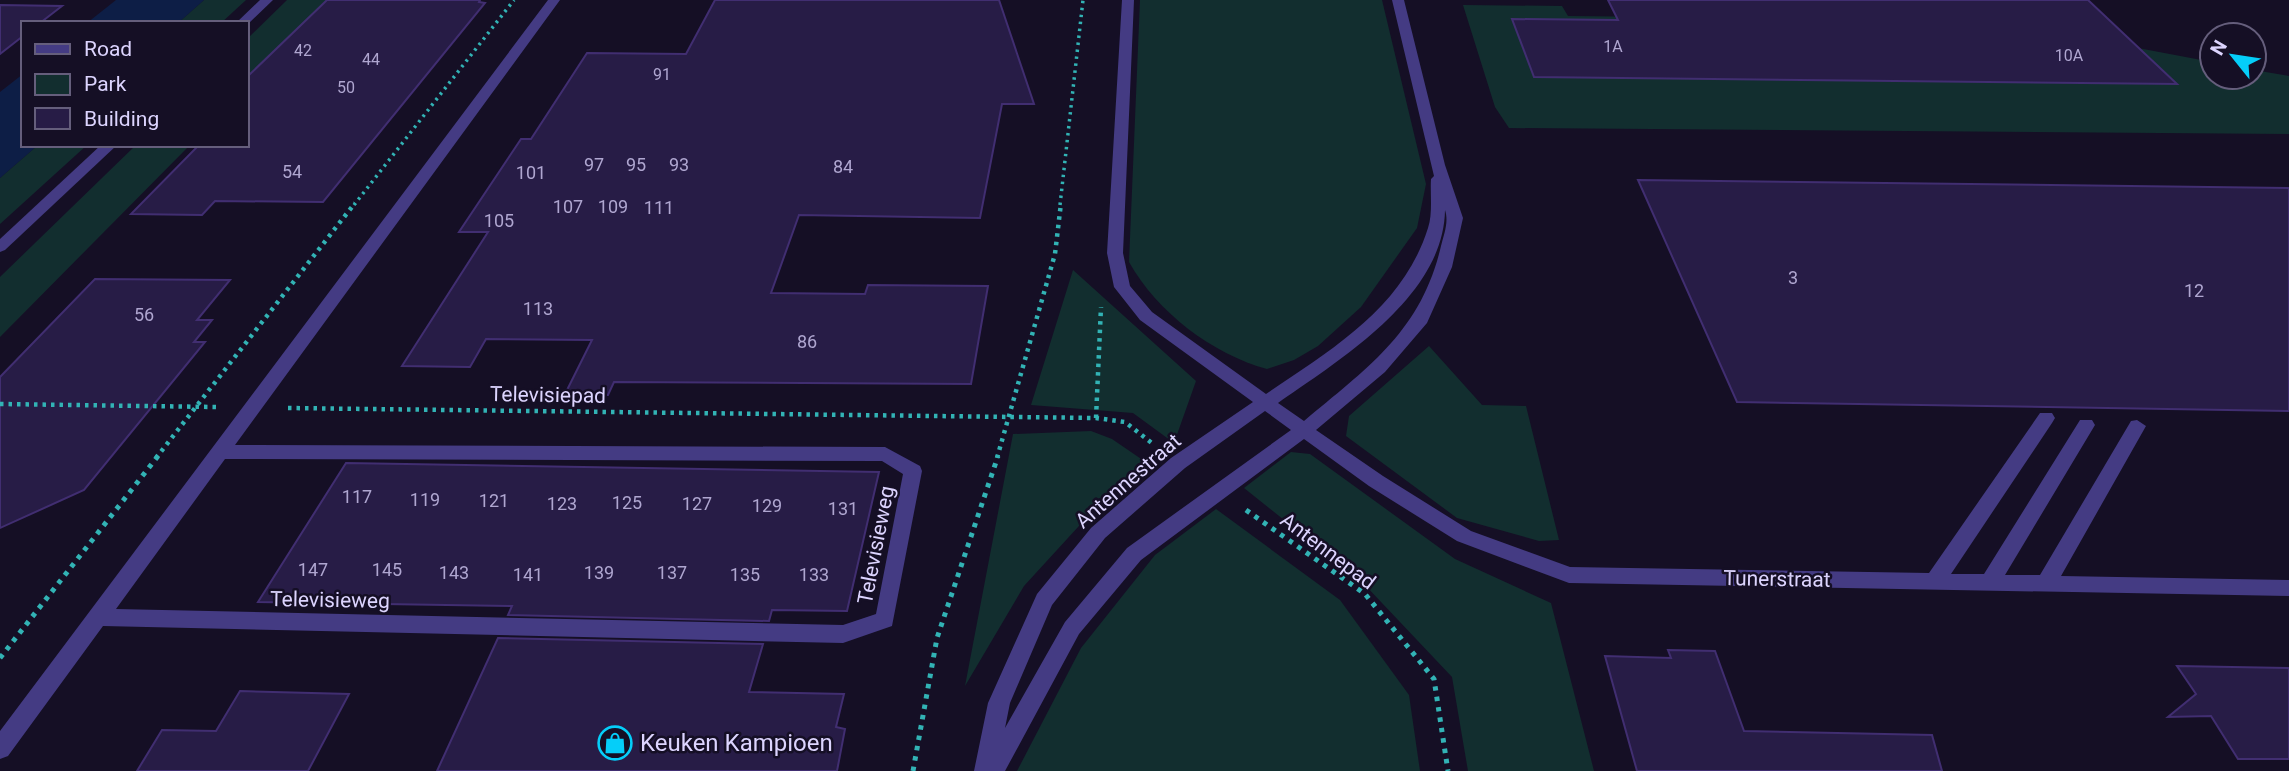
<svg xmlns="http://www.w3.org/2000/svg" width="2289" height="771" viewBox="0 0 2289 771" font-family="Roboto,sans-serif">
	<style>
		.green { fill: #122e2f }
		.water { fill: #0d1e46 }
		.building { fill: #271c46; stroke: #412e71; stroke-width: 2 }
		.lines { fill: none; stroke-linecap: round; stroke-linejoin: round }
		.path-far2 { stroke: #32b3b5; stroke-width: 3.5; stroke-dasharray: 2.5 4.5; stroke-linecap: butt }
		.path-far1 { stroke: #32b3b5; stroke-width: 4.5; stroke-dasharray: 3.5 5; stroke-linecap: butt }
		.path { stroke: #32b3b5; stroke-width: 5; stroke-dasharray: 4.5 6; stroke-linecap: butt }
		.minor { fill: #443b83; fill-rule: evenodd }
		.labels { text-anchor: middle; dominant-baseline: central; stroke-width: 5; stroke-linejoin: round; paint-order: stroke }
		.far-number-label { font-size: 16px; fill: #afa6d0 }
		.number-label { font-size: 18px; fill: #afa6d0 }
		.street-label { font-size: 21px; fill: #dcd4fe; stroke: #150f25 }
		.near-poi-label { font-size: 24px; fill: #dcd4fe; stroke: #150f25; text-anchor: start }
	</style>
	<rect width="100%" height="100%" fill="#150f25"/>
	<!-- green -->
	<g class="green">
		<path d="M 204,0 L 246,0 L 221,23 L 178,23 Z"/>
		<path d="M 287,0 L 334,0 L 247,88 L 247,39 Z"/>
		<path d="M 1140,0 L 1382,0 L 1426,184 L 1417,228 L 1361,307 L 1318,346 L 1294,360 L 1267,369 C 1212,354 1157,312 1129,262 Z"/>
		<path d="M 1463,5 L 1562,6 L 1568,16 L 1959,20 L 2069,35 L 2212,62 L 2212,77 L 2254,77 L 2254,70 L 2289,76 L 2289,134 L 1509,128 L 1495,107 Z"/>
		<path d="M 38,145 L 87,145 L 0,224 L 0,178 Z"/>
		<path d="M 136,145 L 190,145 L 0,337 L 0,277 Z"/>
		<path d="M 1073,270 L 1196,381 L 1174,443 L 1133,413 L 1031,405 Z"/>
		<path d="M 1429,346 L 1482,405 L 1526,406 L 1559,540 L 1539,541 L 1457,518 L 1346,436 L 1349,416 Z"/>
		<path d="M 1091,431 L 1112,439 L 1150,465 L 1089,515 L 1024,586 L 965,686 L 1013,434 Z"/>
		<path d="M 1291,452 L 1310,454 L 1455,559 L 1551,603 L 1594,771 L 1468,771 L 1452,677 L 1364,584 L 1244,488 Z"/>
		<path d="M 1216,509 L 1340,600 L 1409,695 L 1420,771 L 1017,771 L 1081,648 L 1155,555 Z"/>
	</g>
	<!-- water -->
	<g class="water">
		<path d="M 116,0 L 204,0 L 178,23 L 87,23 Z"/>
		<path d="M 23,74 L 23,145 L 38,145 L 0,178 L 0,92 Z"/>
	</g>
	<!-- building -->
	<g class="building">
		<path d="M 327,0 L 480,0 L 479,2 L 485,3 L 323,202 L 215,201 L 202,215 L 131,214 L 197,147 L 247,147 L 247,77 Z"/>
		<path d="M 715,0 L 999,0 L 1034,104 L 1002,104 L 980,218 L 799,215 L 771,293 L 865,294 L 868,285 L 988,286 L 971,384 L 614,382 L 608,395 L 565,394 L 592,340 L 486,339 L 470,367 L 402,366 L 488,232 L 459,232 L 521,139 L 531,139 L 587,53 L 686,54 Z"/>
		<path d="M 1608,0 L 2088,0 L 2177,84 L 1534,77 L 1512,19 L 1618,20 Z"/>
		<path d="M 0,5 L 62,6 L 40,23 L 23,23 L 23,36 L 0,54 Z"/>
		<path d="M 1638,180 L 2289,188 L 2289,411 L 1737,402 Z"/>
		<path d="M 95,279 L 230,280 L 197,320 L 212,320 L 194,342 L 205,342 L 84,490 L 0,528 L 0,377 Z"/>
		<path d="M 346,463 L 879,472 L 847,611 L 772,610 L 769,621 L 508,615 L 512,606 L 258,602 Z"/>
		<path d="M 498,638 L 763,644 L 749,692 L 844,694 L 836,727 L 845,729 L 837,771 L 437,771 Z"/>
		<path d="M 1668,650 L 1715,651 L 1744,731 L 1932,735 L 1942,771 L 1637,771 L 1605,656 L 1671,658 Z"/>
		<path d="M 2177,666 L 2289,668 L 2289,759 L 2238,759 L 2211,716 L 2168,717 L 2196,694 Z"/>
		<path d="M 240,691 L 349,694 L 308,771 L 137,771 L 162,730 L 216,731 Z"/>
	</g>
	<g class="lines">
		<!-- path-far2 -->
		<g class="path-far2">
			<path d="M 354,205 L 514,0"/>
			<path d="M 1060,205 L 1083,0"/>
		</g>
		<!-- path-far1 -->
		<g class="path-far1">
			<path d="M 0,404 L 216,407"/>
			<path d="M 288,408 L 1096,418 L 1125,422 L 1153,444"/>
			<path d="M 1096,418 L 1101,307"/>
			<path d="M 156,458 L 355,203"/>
			<path d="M 997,458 L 1055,254 L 1061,203"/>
		</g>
		<!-- path -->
		<g class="path">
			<path d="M 1246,510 L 1365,594 L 1434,679 L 1448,771"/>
			<path d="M 0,658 L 158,456"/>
			<path d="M 913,771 L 937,638 L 998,456"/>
		</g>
		<!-- minor -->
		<g class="minor">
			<path d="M 260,0 L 273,0 L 247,25 L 247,23 L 236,23 Z"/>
			<path d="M 548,0 L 560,0 L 235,445 L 885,447 L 920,466 L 922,471 L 892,626 L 843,643 L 103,626 L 8,756 L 0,759 L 0,731 ZM 225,459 L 882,461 L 903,474 L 876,614 L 843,625 L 116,609 Z"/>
			<path d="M 1122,0 L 1134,0 L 1123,253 L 1130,286 L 1152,312 L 1266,394 C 1332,349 1403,308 1428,228 C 1433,213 1430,194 1431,179 L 1434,176 L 1392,0 L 1404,0 L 1445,165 L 1463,218 L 1452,267 L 1427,323 L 1385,372 L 1316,430 L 1383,476 L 1471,531 L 1570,567 L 1929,573 L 2040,413 L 2052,413 L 2055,418 L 2052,423 L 1951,574 L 1984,574 L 2080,420 L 2092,420 L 2095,425 L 2005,575 L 2040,575 L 2131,421 L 2137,420 L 2146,426 L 2061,576 L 2289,580 L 2289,596 L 1569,583 L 1457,541 L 1369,486 L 1304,439 L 1141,560 L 1079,634 L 1005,771 L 974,771 L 988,703 L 1037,594 L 1091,528 L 1171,458 L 1253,402 L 1140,320 L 1114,287 L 1107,253 ZM 1445,210 C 1449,222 1444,234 1441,246 C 1421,332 1367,368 1304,421 L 1278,403 C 1341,359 1444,296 1445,210 ZM 1265,411 L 1291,430 L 1127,548 L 1065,622 L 1005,728 L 1010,703 L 1052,605 L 1105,538 L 1185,468 Z"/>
			<path d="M 101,145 L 117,145 L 5,250 L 0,252 L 0,239 Z"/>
		</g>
	</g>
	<!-- icons -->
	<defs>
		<symbol id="shop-ring" viewBox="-11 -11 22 22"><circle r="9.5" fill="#150f25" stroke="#05cef9" stroke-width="1.5"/><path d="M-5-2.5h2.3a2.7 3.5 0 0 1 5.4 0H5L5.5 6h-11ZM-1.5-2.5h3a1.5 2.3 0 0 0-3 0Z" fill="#05cef9"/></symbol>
	</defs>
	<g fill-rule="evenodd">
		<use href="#shop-ring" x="596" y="724" width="38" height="38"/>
	</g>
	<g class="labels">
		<!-- far-number labels -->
		<g class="far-number-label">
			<text x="1613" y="46">1A</text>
			<text x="303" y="50">42</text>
			<text x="2069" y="55">10A</text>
			<text x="371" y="59">44</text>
			<text x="662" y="74">91</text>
			<text x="346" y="87">50</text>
		</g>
		<!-- number labels -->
		<g class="number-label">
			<text x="594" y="164">97</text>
			<text x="636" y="164">95</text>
			<text x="679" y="164">93</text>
			<text x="843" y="166">84</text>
			<text x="292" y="171">54</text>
			<text x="531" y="172">101</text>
			<text x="568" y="206">107</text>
			<text x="613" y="206">109</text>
			<text x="659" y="207">111</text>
			<text x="499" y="220">105</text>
			<text x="1793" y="277">3</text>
			<text x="2194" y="290">12</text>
			<text x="538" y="308">113</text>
			<text x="144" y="314">56</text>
			<text x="807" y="341">86</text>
			<text x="357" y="496">117</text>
			<text x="425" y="499">119</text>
			<text x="494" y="500">121</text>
			<text x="627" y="502">125</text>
			<text x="562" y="503">123</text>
			<text x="697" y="503">127</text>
			<text x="767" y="505">129</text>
			<text x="843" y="508">131</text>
			<text x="313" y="569">147</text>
			<text x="387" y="569">145</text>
			<text x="454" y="572">143</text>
			<text x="599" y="572">139</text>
			<text x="672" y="572">137</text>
			<text x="528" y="574">141</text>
			<text x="745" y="574">135</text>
			<text x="814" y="574">133</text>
		</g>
		<!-- street labels -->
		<g class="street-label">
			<text transform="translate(548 395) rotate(1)">Televisiepad</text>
			<text transform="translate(1128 481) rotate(-41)">Antennestraat</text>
			<text transform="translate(876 545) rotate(-79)">Televisieweg</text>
			<text transform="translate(1328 551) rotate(37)">Antennepad</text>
			<text transform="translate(1777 579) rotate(1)">Tunerstraat</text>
			<text transform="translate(330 600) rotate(1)">Televisieweg</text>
		</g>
		<!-- near-poi labels -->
		<g class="near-poi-label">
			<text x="640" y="743">Keuken Kampioen</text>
		</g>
	</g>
	<!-- legend -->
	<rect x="21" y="21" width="228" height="126" fill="#150f25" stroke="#655e7c" stroke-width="2"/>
	<rect x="35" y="44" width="35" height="10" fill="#443b83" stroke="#655e7c" stroke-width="2"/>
	<text x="84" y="56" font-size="21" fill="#dcd4fe">Road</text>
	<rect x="35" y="74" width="35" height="21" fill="#122e2f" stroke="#655e7c" stroke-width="2"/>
	<text x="84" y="91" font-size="21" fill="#dcd4fe">Park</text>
	<rect x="35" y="108" width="35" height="21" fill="#271c46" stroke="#655e7c" stroke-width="2"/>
	<text x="84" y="126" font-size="21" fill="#dcd4fe">Building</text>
	<!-- north arrow -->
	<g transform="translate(2233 56) rotate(300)"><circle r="33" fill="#150f25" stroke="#655e7c" stroke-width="2"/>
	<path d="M0-5L12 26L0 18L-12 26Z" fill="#05cef9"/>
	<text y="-10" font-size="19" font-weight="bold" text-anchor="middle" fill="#dcd4fe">N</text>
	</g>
</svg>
